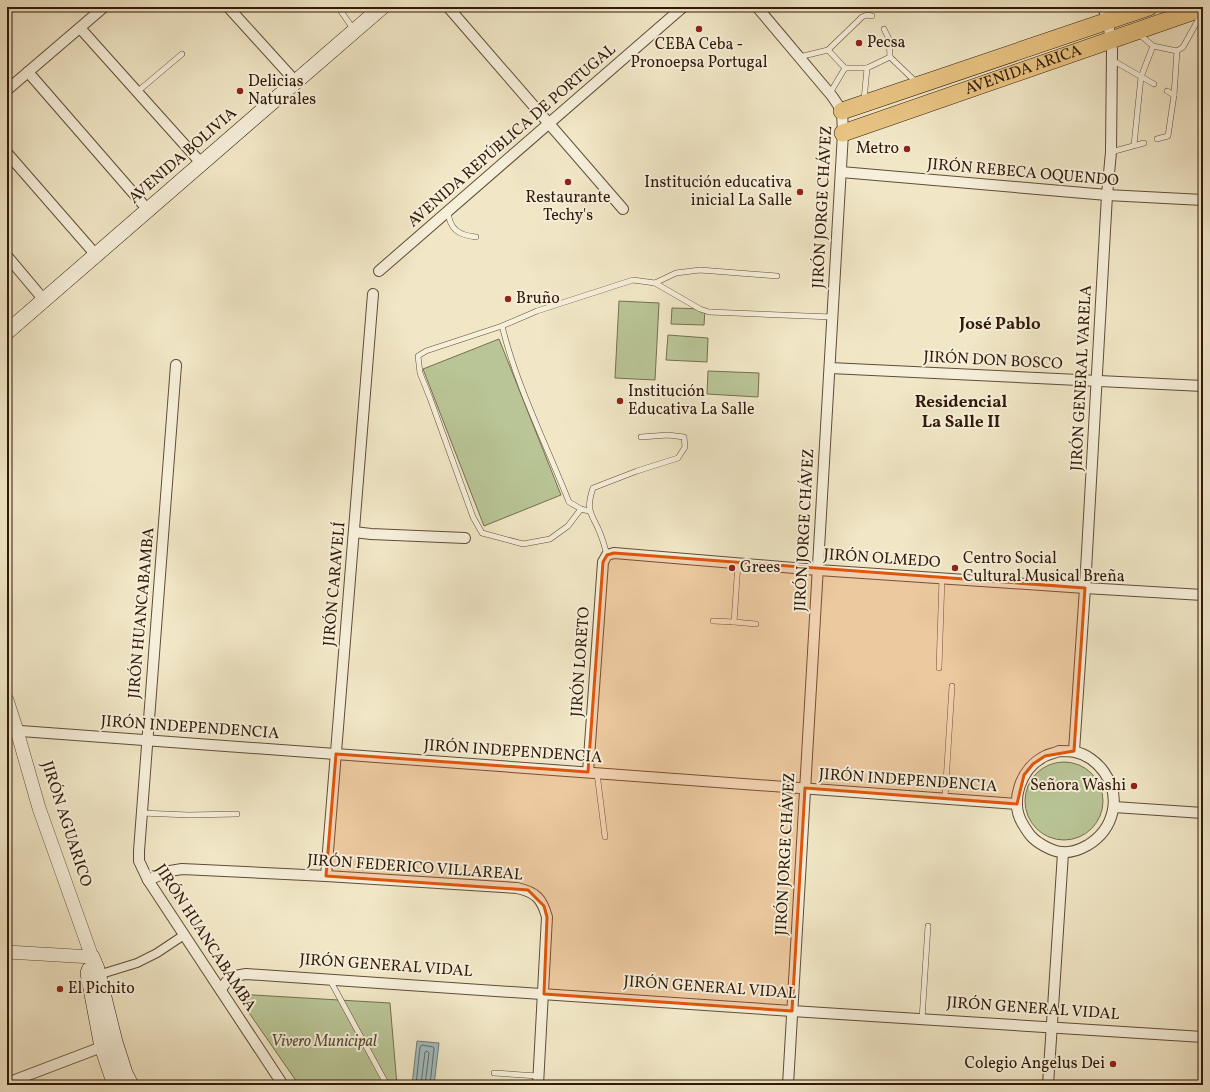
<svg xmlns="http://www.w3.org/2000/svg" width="1210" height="1092" viewBox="0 0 1210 1092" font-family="Vollkorn,serif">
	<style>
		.green { fill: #b9c596; stroke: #746f4f }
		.water { fill: #9fbdbf; stroke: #737b76 }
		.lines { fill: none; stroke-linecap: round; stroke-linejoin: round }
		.shore { stroke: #686b64; stroke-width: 1 }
		.service-casing { stroke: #604c38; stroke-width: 6 }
		.pedestrian-casing { stroke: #604c38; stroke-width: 10 }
		.minor-casing { stroke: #604c38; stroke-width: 12 }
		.tertiary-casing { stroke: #604c38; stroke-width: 14 }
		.secondary-casing { stroke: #301908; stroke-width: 16 }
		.primary-casing { stroke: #301908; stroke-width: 18 }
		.service { stroke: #f6efda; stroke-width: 5 }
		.pedestrian { stroke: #f6efda; stroke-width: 8 }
		.minor { stroke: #f6efda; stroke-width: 10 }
		.tertiary { stroke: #f6efda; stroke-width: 13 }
		.secondary { stroke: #f6efda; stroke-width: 15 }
		.primary { stroke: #e8c483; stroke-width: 17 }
		.marked { fill: #df560c; fill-opacity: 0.2; stroke: #df560c; stroke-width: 3; stroke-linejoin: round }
		.poi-dot { fill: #8f2418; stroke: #f6efda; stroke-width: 1.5 }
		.labels { text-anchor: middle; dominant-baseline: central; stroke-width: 4; stroke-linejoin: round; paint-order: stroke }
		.poi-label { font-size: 16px; fill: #301908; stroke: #f6efda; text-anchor: start }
		.street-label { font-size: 16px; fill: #301908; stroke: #f6efda }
		.park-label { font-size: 16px; font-style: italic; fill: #594d33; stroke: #f6efda }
		.neighbourhood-label { font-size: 17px; font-weight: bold; fill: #301908; stroke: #f6efda }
	</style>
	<rect width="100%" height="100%" fill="#f1e7c6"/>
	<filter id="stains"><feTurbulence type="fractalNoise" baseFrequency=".005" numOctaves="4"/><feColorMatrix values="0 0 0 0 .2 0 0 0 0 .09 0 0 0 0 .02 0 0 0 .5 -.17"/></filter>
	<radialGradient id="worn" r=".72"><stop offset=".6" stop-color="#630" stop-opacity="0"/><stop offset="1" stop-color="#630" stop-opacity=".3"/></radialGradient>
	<!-- green -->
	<g class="green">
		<path d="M 619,301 L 659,303 L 655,380 L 615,378 Z"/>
		<path d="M 672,308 L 705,309 L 704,325 L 671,324 Z"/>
		<path d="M 668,335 L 708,338 L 707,362 L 666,360 Z"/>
		<path d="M 499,339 L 561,495 L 484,526 L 423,369 Z"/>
		<path d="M 708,371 L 759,373 L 758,397 L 707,394 Z"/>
		<circle cx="1064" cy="801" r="39"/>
		<path d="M 236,994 L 390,1003 L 397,1085 L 299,1085 Z"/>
	</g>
	<!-- water -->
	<path class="water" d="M 417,1041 L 439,1043 L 434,1085 L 412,1085 Z"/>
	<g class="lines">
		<!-- shore -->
		<g class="shore">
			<path d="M 416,1085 L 420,1047 L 422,1045 L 433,1047 L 434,1048 L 430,1085"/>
			<path d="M 421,1085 L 425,1052 L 427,1051 L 429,1053 L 425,1085"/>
		</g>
		<defs>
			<g id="service">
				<path d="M 338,7 L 354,30"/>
				<path d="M 884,29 L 889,39 L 890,57"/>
				<path d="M 1138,33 L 1153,46 L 1177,51 L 1183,47 L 1202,13"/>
				<path d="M 828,50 L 862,17 L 867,15 L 872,16"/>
				<path d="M 799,57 L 828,50 L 845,68 L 830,93"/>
				<path d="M 1112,60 L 1154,84"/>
				<path d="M 845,68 L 867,68"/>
				<path d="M 1167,91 L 1174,95"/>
				<path d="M 137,92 L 182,54"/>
				<path d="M 864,100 L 867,68 L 890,57 L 917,83"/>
				<path d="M 1157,139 L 1168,136 L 1174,95 L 1177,51"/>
				<path d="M 1134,145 L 1141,77 L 1153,46"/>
				<path d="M 1111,152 L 1144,143"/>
				<path d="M 448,212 C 450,230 459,235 476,237"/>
				<path d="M 655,283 L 676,273 L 700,270 L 777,276"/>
				<path d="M 502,326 L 426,351 L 418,356 L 420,373 L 430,398 L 473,517 L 482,533 L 523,544 L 550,539 L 568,526 L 581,509"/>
				<path d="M 589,511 L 581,509 L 569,502 C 546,444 517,387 502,326 L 537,311 L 633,280 L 655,283 L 700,309 L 709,312 L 833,317"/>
				<path d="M 607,555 C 605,548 603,540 600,533 C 592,513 585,512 593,488 L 637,471 L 678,458 L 685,447 L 684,437 L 668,435 L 641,437"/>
				<path d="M 738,563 L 734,622 L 756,624"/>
				<path d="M 713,621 L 734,622"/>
				<path d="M 939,668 L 942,578"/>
				<path d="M 597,773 L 605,837"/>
				<path d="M 945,798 L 952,686"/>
				<path d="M 141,813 L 189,815 L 237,814"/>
				<path d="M 330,980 L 387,1085"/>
				<path d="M 922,1019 L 928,926"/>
				<path d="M 494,1073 L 538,1076"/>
			</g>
			<path id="pedestrian" d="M 98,975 L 137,963 L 157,953 L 184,935"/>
			<g id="minor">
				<path d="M 228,7 L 296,82"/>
				<path d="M 448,7 L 623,209"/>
				<path d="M 757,7 L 832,96 L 842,111 L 843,133 L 788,1085"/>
				<path d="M 80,28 L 201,163"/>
				<path d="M 28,72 L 148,210"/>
				<path d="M 7,90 L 104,7"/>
				<path d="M 7,153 L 96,255"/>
				<path d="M 841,172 L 1107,195 L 1203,200"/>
				<path d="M 7,256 L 44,300"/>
				<path d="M 379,271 L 683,7"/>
				<path d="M 176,365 L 139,851 L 139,861 L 148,880 L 283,1085"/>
				<path d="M 830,368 L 1203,386"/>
				<path d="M 354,532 L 371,534 L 465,538"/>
				<path d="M 7,730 L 1017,804"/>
				<path d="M 1059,751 C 1064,751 1070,751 1075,752 C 1086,754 1097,762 1104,772 C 1122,797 1114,829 1088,845 C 1081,849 1071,853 1062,852 C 1053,852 1037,843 1031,836 C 1028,833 1026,829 1024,826 C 1008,802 1021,768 1045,756 C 1049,754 1055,753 1059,751 Z"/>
				<path d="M 1074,751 L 1085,588 L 1107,195 L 1111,152 L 1112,50 L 1108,21 L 1103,7"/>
				<path d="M 588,772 L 603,562 L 607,555 L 614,553 L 818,570 L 1085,588 L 1203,595"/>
				<path d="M 1114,807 L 1203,813"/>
				<path d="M 326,876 L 373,294"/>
				<path d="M 148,880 L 170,871 L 182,869 L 326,876 L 517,888 C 536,892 542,899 547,917 L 538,1085"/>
				<path d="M 221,990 C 228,977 232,976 246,974 L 792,1011 L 1203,1037"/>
				<path d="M 7,1083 L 107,1045"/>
				<path d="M 1048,1085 L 1063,853"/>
			</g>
			<path id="tertiary" d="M 7,700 L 17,731 L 39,808 L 92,957 L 7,952"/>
			<g id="secondary">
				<path d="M 7,332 L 382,7"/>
				<path d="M 92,957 L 97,969 L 115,1042 L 125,1073 L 131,1085"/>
				<path d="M 89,970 L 88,973 L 102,1047 L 115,1085"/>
			</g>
			<g id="primary">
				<path d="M 842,111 L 1149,7"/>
				<path id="s1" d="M 843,133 L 1203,8"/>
			</g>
		</defs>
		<!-- service casing -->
		<use href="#service" class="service-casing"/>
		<!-- pedestrian casing -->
		<use href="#pedestrian" class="pedestrian-casing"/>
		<!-- minor casing -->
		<use href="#minor" class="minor-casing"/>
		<!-- tertiary casing -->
		<use href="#tertiary" class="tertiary-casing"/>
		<!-- secondary casing -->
		<use href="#secondary" class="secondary-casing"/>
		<!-- primary casing -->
		<use href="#primary" class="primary-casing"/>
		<!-- service -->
		<use href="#service" class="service"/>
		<!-- pedestrian -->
		<use href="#pedestrian" class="pedestrian"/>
		<!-- minor -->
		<use href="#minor" class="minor"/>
		<!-- tertiary -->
		<use href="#tertiary" class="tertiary"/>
		<!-- secondary -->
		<use href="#secondary" class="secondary"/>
		<!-- primary -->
		<use href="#primary" class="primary"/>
	</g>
	<!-- marked area -->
	<path class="marked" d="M 614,553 L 1085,588 L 1074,751 L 1045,756 L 1033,764 L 1024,775 L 1017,804 L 805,788 L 792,1011 L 544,994 L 547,917 L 544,906 L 528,890 L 326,876 L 336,754 L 588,772 L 603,562 L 607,555 Z"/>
	<!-- markers -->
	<g class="poi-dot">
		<circle cx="699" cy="29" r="4"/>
		<circle cx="859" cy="43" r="4"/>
		<circle cx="240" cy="91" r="4"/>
		<circle cx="907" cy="149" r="4"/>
		<circle cx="568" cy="182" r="4"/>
		<circle cx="800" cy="192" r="4"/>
		<circle cx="508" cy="299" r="4"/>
		<circle cx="620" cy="401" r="4"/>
		<circle cx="732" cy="568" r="4"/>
		<circle cx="955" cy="568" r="4"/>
		<circle cx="1134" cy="786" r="4"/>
		<circle cx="60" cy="989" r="4"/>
		<circle cx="1113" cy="1064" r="4"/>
	</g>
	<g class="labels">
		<!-- poi labels -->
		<g class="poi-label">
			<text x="867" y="43">Pecsa</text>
			<text x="699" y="45" text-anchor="middle">CEBA Ceba -<tspan x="699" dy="18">Pronoepsa Portugal</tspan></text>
			<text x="248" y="82">Delicias<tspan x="248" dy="18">Naturales</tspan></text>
			<text x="899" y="149" text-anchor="end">Metro</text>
			<text x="792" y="183" text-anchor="end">Institución educativa<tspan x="792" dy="18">inicial La Salle</tspan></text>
			<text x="568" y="198" text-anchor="middle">Restaurante<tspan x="568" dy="18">Techy's</tspan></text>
			<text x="516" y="299">Bruño</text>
			<text x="628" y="392">Institución<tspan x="628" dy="18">Educativa La Salle</tspan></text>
			<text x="963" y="559">Centro Social<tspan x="963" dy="18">Cultural Musical Breña</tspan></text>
			<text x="740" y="568">Grees</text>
			<text x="1126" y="786" text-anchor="end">Señora Washi</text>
			<text x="68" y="989">El Pichito</text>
			<text x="1105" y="1064" text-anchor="end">Colegio Angelus Dei</text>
		</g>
		<!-- street labels -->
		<g class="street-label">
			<text stroke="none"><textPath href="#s1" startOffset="191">AVENIDA ARICA</textPath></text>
			<text transform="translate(512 136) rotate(-41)">AVENIDA REPÚBLICA DE PORTUGAL</text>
			<text transform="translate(183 156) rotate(-41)">AVENIDA BOLIVIA</text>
			<text transform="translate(1023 173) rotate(5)">JIRÓN REBECA OQUENDO</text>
			<text transform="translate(823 207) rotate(-87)">JIRÓN JORGE CHÁVEZ</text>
			<text transform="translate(993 361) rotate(3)">JIRÓN DON BOSCO</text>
			<text transform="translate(1082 378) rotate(-87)">JIRÓN GENERAL VARELA</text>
			<text transform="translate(805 530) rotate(-87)">JIRÓN JORGE CHÁVEZ</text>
			<text transform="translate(882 559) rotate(4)">JIRÓN OLMEDO</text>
			<text transform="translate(335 584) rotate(-85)">JIRÓN CARAVELÍ</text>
			<text transform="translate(142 613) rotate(-85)">JIRÓN HUANCABAMBA</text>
			<text transform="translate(581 662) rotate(-86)">JIRÓN LORETO</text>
			<text transform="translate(190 728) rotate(4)">JIRÓN INDEPENDENCIA</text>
			<text transform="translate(513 752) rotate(4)">JIRÓN INDEPENDENCIA</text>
			<text transform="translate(908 781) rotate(4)">JIRÓN INDEPENDENCIA</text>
			<text transform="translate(66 824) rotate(72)">JIRÓN AGUARICO</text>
			<text transform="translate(786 854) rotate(-87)">JIRÓN JORGE CHÁVEZ</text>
			<text transform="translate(415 868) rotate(4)">JIRÓN FEDERICO VILLAREAL</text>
			<text transform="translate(205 938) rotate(57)">JIRÓN HUANCABAMBA</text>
			<text transform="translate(386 966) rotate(4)">JIRÓN GENERAL VIDAL</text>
			<text transform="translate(710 988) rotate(4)">JIRÓN GENERAL VIDAL</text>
			<text transform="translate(1033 1009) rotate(4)">JIRÓN GENERAL VIDAL</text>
		</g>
		<!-- park labels -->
		<g class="park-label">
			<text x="324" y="1042">Vivero Municipal</text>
		</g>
		<!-- neighbourhood labels -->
		<g class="neighbourhood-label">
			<text x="1000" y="324">José Pablo</text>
			<text x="961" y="402">Residencial<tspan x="961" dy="20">La Salle II</tspan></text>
		</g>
	</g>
	<!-- margin -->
	<rect width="1210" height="1092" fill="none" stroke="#f1e7c6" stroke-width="24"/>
	<rect x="8" y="8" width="1194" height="1076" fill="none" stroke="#301908" stroke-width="2"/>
	<rect x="12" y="12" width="1186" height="1068" fill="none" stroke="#301908"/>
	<rect width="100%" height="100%" filter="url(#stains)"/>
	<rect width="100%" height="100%" fill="url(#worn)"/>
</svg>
